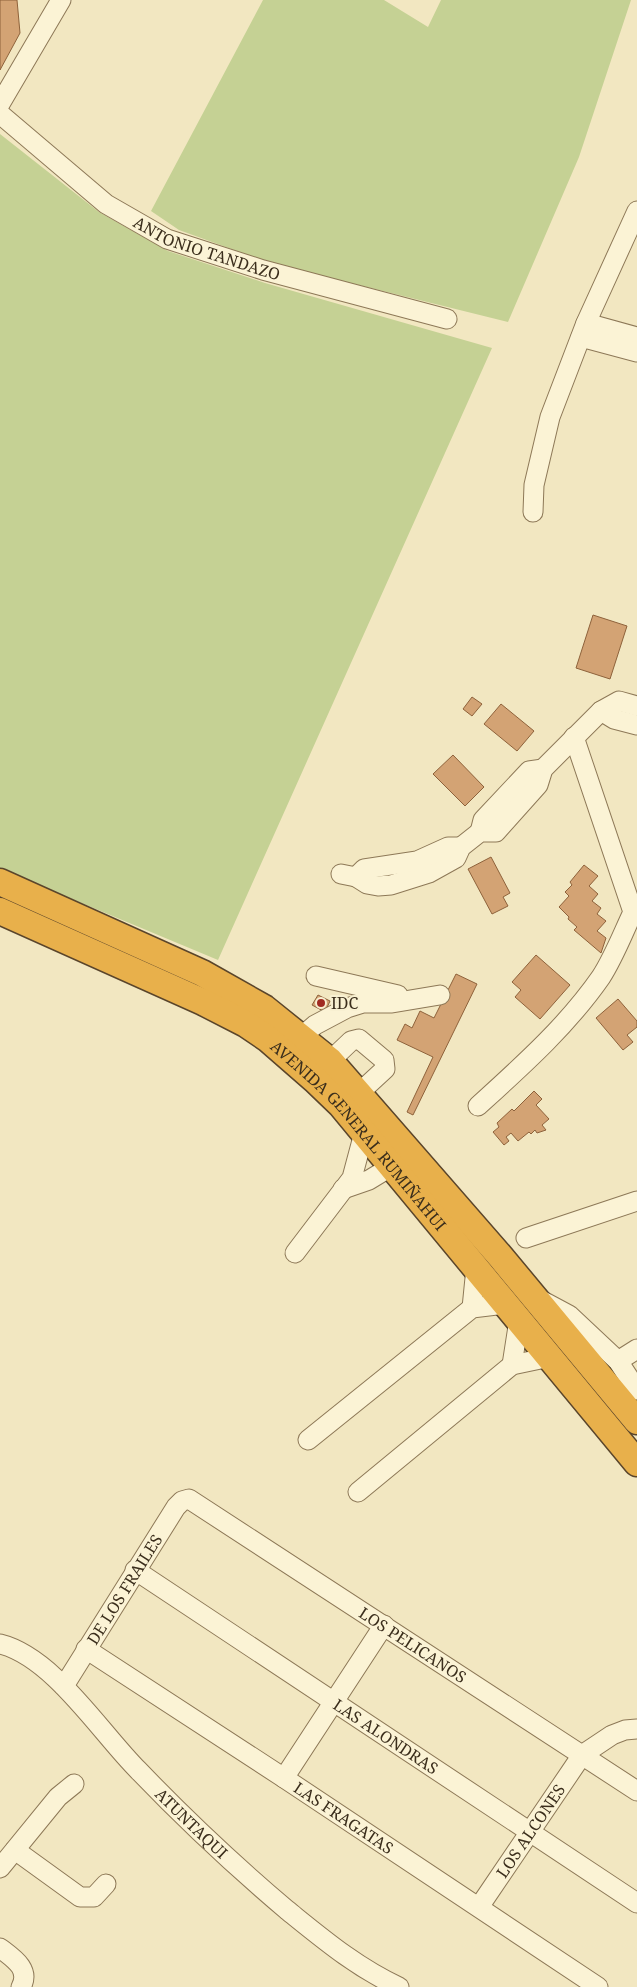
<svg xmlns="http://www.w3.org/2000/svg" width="637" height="1987" viewBox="0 0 637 1987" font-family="'Noto Serif',serif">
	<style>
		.green { fill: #c5d194 }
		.building { fill: #d3a374; stroke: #8e623b }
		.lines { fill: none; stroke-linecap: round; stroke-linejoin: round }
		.minor-casing { stroke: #8d7857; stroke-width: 21 }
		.highway-casing { stroke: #5a452b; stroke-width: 29 }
		.minor { stroke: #fbf3d5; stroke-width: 19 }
		.highway { stroke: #e8b04b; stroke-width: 26 }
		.poi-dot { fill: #a12b22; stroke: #f8f0d1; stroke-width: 2 }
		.labels { text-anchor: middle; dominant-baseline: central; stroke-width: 4; stroke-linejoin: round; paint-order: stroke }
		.street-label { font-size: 16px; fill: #3b2e1c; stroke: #f8f0d1 }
		.poi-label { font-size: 16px; fill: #3b2e1c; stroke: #f8f0d1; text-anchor: start }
	</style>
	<rect width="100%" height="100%" fill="#f2e7c1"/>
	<!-- green -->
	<g class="green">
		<path d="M 263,0 L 384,0 L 428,27 L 441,0 L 631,0 L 579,157 L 508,322 L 270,263 L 179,230 L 151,211 Z"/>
		<path d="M 0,134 L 99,212 L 168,251 L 265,283 L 492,348 L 218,960 L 0,869 Z"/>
	</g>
	<!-- building -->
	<g class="building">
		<path d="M 0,0 L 17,0 L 20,33 L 0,70 Z"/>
		<path d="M 593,615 L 627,626 L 610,679 L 576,668 Z"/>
		<path d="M 472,697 L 482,704 L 472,716 L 463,709 Z"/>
		<path d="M 501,704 L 534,731 L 517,751 L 484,724 Z"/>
		<path d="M 453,755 L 484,787 L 465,806 L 433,774 Z"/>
		<path d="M 491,857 L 510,893 L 503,897 L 508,906 L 492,914 L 468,869 Z"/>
		<path d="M 584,865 L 598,876 L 589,886 L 598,894 L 592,901 L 601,908 L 597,914 L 606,921 L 597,931 L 606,938 L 601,953 L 574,930 L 577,927 L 568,919 L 569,917 L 559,907 L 569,896 L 565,892 L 572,885 L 570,882 Z"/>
		<path d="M 536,955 L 570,985 L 540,1019 L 515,997 L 521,990 L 512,982 Z"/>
		<path d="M 456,974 L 477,984 L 413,1115 L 407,1112 L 433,1057 L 397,1040 L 405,1024 L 412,1028 L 420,1011 L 434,1018 Z"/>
		<path d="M 318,995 L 330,1001 L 325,1012 L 312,1005 Z"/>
		<path d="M 618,999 L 637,1021 L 637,1027 L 627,1035 L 633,1042 L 623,1050 L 596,1018 Z"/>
		<path d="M 534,1091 L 542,1099 L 536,1105 L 549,1119 L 542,1125 L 546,1130 L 537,1133 L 535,1130 L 531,1134 L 529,1132 L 518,1141 L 511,1133 L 506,1137 L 509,1141 L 504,1145 L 493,1132 L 499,1127 L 497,1123 L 512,1109 L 514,1111 Z"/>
	</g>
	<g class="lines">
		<defs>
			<g id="minor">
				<path d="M 0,104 L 61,0"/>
				<path id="s1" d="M 0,114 L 106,204 L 167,239 L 263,270 L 447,319"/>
				<path d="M 586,323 L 637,337"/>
				<path d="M 581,337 L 637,352"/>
				<path d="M 533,512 L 534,485 L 550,417 L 586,323 L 637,211"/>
				<path d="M 601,711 L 614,719 L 637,725"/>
				<path d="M 480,832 L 483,820 L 529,771 L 543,769"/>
				<path d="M 341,874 L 356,877 L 367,884 L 378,886 L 391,885 L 429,873 L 456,858 L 461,847 L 480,832 L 496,832 L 538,785 L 543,769 L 601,711 L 619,701 L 637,706"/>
				<path d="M 356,877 L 364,869 L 417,861 L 448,847 L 461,847"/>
				<path d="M 316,976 L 398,995"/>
				<path d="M 301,1037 L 315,1025 L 347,1008 L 363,1003 L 392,1003 L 440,995"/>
				<path d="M 330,1061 L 351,1041 L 359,1039 L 384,1060 L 385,1069 L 359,1093"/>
				<path d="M 478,1106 C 522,1066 567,1026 601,977 C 614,957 623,933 633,912 L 574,737"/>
				<path d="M 343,1189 L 369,1180 L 392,1166"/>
				<path d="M 526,1238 L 637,1201"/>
				<path d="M 295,1253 L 352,1178 L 364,1133"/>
				<path d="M 541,1300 L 569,1315 L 618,1361 L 637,1390"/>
				<path d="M 472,1308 L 476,1268"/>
				<path d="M 618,1361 L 637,1349"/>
				<path d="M 512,1365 L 519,1320"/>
				<path d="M 308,1440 L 472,1308 L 505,1304"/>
				<path d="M 358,1492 L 512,1365 L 550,1357"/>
				<path id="s2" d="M 135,1570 L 637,1903"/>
				<path id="s3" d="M 0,1644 C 53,1657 100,1732 138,1770 C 185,1819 235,1866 287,1910 C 323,1939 356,1967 399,1987"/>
				<path id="s4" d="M 86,1649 L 284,1778 L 598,1987"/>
				<path id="s5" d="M 64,1686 L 176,1507 L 182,1501 L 189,1499 L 637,1791"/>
				<path d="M 284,1778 L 384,1625"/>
				<path d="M 15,1850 L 80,1897 L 94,1897 L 106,1884"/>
				<path d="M 0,1868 L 58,1797 L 74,1784"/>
				<path id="s6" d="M 479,1907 L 582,1755 L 612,1735 L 625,1730 L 637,1729"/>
				<path d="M 0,1948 C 13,1958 31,1969 21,1987"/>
			</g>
			<g id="highway">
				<path d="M 0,882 L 202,973 L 264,1008 L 330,1061 L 500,1256 L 637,1421"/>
				<path id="s7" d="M 0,911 L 203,1002 L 246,1024 L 268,1039 L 315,1080 L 341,1105 L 637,1463"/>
			</g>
		</defs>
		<!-- minor casing -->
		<use href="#minor" class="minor-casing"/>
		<!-- highway casing -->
		<use href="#highway" class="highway-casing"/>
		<!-- minor -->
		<use href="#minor" class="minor"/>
		<!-- highway -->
		<use href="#highway" class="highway"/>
	</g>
	<!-- markers -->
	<circle class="poi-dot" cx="321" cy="1003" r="5"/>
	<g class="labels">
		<!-- street labels -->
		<g class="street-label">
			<text stroke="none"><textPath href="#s1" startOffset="250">ANTONIO TANDAZO</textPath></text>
			<text stroke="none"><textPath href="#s7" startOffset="430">AVENIDA GENERAL RUMIÑAHUI</textPath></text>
			<text stroke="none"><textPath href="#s5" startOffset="114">DE LOS FRAILES</textPath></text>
			<text stroke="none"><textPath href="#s5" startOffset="494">LOS PELICANOS</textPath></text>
			<text stroke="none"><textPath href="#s2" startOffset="301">LAS ALONDRAS</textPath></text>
			<text stroke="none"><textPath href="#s4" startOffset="308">LAS FRAGATAS</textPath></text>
			<text stroke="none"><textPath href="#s3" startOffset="265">ATUNTAQUI</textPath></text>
			<text stroke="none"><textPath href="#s6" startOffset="92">LOS ALCONES</textPath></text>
		</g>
		<!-- poi labels -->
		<g class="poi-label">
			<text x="331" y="1003">IDC</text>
		</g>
	</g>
</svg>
